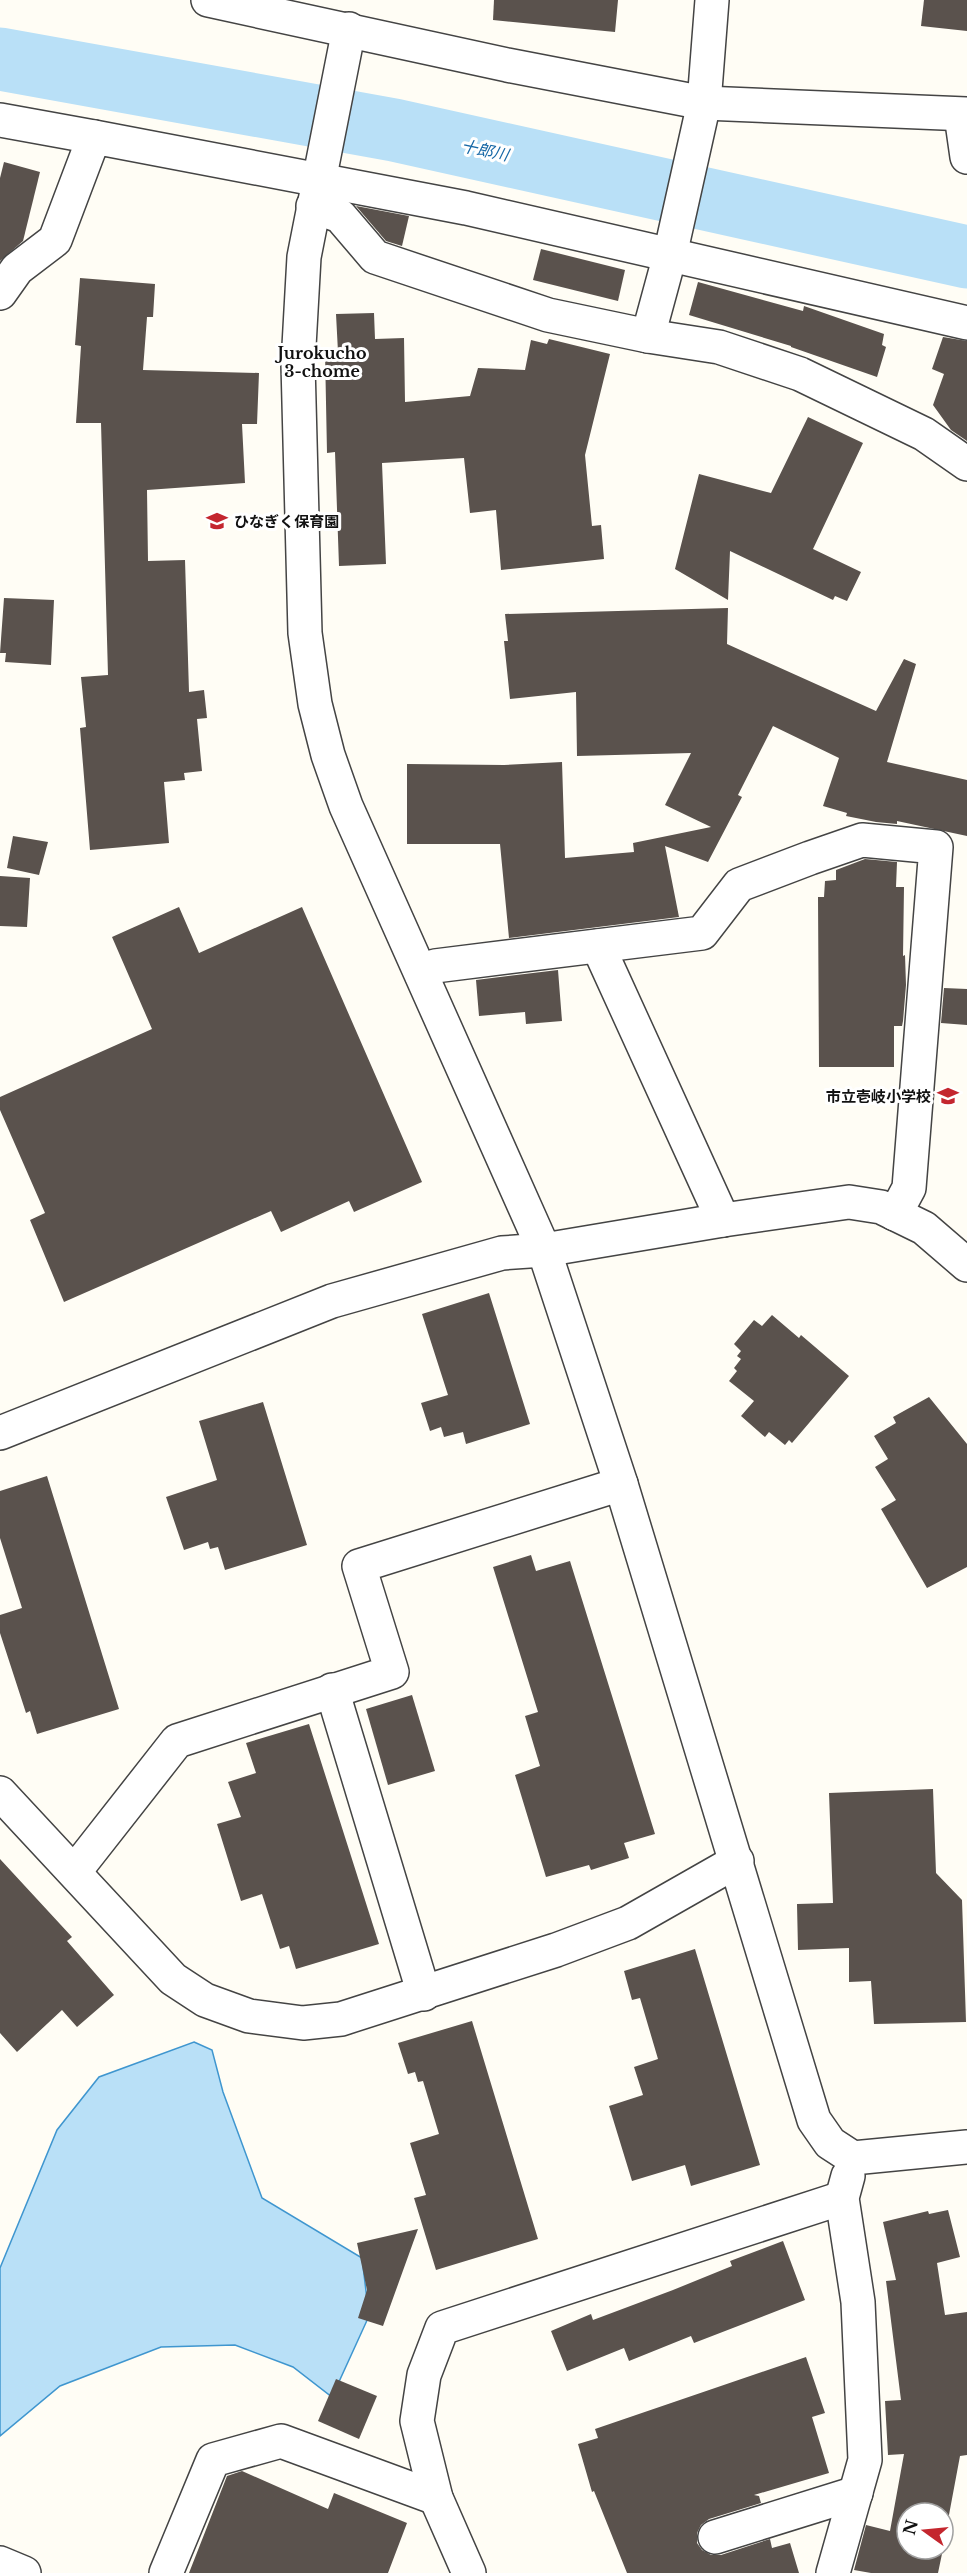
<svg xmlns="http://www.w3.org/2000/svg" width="967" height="2573" viewBox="0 0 967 2573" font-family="'Libre Baskerville','Noto Sans JP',serif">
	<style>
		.water { fill: #b9e0f7; stroke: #3f96cf; stroke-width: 1.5 }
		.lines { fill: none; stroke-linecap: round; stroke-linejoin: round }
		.river { stroke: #b9e0f7; stroke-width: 63 }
		.building { fill: #5a524d }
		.minor-casing { stroke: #444; stroke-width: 36 }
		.minor { stroke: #fff; stroke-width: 33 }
		.labels { text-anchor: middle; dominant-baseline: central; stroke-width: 6; stroke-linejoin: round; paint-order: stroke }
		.poi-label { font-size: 15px; font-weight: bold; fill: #111; stroke: #fff; text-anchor: start }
		.water-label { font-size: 16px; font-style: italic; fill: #1768a6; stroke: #fff }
		.neighbourhood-label { font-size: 16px; font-weight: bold; fill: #111; stroke: #fff }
	</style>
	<rect width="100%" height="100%" fill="#fffdf5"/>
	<!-- water -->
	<path class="water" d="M 194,2042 L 212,2050 L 223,2092 L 262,2198 L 362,2258 L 369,2316 L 332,2397 L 293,2367 L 235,2345 L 161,2347 L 60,2386 L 0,2436 L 0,2268 L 57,2130 L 99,2077 Z"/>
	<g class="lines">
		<!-- river -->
		<path class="river" d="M 0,59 L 394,130 L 967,257"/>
	</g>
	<!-- building -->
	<g class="building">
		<path d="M 494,0 L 618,0 L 615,32 L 493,20 Z"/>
		<path d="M 924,0 L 967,0 L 967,31 L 921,26 Z"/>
		<path d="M 4,162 L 40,172 L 23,241 L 0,261 L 0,178 Z"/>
		<path d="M 356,206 L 409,216 L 402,246 L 386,241 Z"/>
		<path d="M 541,249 L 625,270 L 618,301 L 533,280 Z"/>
		<path d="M 80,278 L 155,284 L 153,317 L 147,317 L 143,370 L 259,373 L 257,424 L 242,424 L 245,483 L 147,490 L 148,561 L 185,560 L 189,692 L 204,690 L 207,718 L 197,719 L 202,771 L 184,773 L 185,780 L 164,782 L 169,843 L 90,850 L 80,728 L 86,727 L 81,677 L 108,675 L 101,423 L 76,423 L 81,346 L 75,345 Z"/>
		<path d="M 698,282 L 803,311 L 804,306 L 884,334 L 882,345 L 886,347 L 877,377 L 791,347 L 791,346 L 689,315 Z"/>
		<path d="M 374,313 L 375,339 L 404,338 L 405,402 L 470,396 L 478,368 L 525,370 L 531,340 L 547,344 L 549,339 L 610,354 L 585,455 L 592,526 L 601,525 L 604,559 L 501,570 L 496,510 L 470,513 L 464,458 L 382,463 L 386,564 L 339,566 L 335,452 L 327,453 L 325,352 L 338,352 L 336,314 Z"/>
		<path d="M 943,337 L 967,341 L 967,441 L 951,430 L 933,405 L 944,374 L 932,369 Z"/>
		<path d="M 808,417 L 863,443 L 813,549 L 861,572 L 847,601 L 835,596 L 833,600 L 730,551 L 728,600 L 675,569 L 699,474 L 771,493 Z"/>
		<path d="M 4,598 L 54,600 L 51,665 L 5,662 L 6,653 L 0,653 Z"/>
		<path d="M 728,608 L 727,644 L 876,711 L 904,659 L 916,664 L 887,762 L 967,780 L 967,836 L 897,821 L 897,824 L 876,822 L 846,816 L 847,813 L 823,806 L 839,758 L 773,726 L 738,795 L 742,797 L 708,862 L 665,846 L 679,917 L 509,938 L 500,844 L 407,844 L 407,764 L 504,765 L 562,762 L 565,858 L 634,852 L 633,843 L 711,827 L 665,805 L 691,753 L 577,756 L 576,692 L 510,699 L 504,641 L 508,641 L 505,614 Z"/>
		<path d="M 13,836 L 48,842 L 39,875 L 7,868 Z"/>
		<path d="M 865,859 L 897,862 L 896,887 L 904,887 L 903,956 L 905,955 L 906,985 L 903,1021 L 902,1026 L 894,1026 L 894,1067 L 819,1067 L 818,897 L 824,897 L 825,881 L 836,880 L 836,870 Z"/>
		<path d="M 0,876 L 30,878 L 27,927 L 0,926 Z"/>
		<path d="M 179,907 L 199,953 L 302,907 L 422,1182 L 354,1212 L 349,1201 L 281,1232 L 271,1211 L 64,1302 L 30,1220 L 45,1213 L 0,1110 L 0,1097 L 152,1029 L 112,937 Z"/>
		<path d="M 558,970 L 562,1021 L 526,1024 L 525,1012 L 479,1016 L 476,980 Z"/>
		<path d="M 944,988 L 967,989 L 967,1025 L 941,1023 Z"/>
		<path d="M 489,1293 L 530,1424 L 466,1444 L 463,1432 L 444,1437 L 441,1427 L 430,1431 L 421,1403 L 448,1395 L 422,1314 Z"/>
		<path d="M 772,1315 L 799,1338 L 801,1335 L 849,1376 L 792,1443 L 789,1440 L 785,1445 L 769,1432 L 765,1437 L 741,1416 L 754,1401 L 729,1381 L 737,1371 L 734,1368 L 741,1359 L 737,1356 L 741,1351 L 734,1344 L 754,1320 L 762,1326 Z"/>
		<path d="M 929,1397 L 967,1444 L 967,1567 L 927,1588 L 881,1509 L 896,1500 L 875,1467 L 888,1459 L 874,1436 L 896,1423 L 893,1417 Z"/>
		<path d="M 263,1402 L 307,1545 L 225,1570 L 218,1547 L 210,1549 L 208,1542 L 184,1550 L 166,1497 L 217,1480 L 199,1421 Z"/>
		<path d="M 47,1476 L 119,1709 L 37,1734 L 30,1711 L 26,1713 L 0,1633 L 0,1615 L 22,1608 L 0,1538 L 0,1491 Z"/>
		<path d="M 531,1555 L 536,1571 L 570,1561 L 655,1834 L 624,1843 L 629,1858 L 591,1870 L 589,1865 L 546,1877 L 515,1775 L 540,1766 L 525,1716 L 538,1712 L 493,1567 Z"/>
		<path d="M 412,1695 L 435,1771 L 388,1785 L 366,1709 Z"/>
		<path d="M 309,1724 L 379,1944 L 296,1969 L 289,1946 L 280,1949 L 262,1894 L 241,1901 L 217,1824 L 241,1817 L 228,1782 L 256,1773 L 246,1743 Z"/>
		<path d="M 933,1789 L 936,1873 L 962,1900 L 966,2022 L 874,2024 L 871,1981 L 849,1982 L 849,1948 L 798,1950 L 797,1904 L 833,1903 L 829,1793 Z"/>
		<path d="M 0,1859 L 72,1937 L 67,1941 L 114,1995 L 77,2027 L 62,2010 L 17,2052 L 0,2033 Z"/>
		<path d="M 695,1949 L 760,2165 L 691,2186 L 685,2165 L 632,2181 L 609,2106 L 643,2095 L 634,2067 L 658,2059 L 640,1998 L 632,2000 L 624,1971 Z"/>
		<path d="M 472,2021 L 538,2239 L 436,2270 L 414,2198 L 426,2195 L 410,2143 L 439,2134 L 423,2081 L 418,2082 L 415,2072 L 408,2074 L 398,2043 Z"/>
		<path d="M 948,2210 L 960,2257 L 937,2263 L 945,2315 L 967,2312 L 967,2455 L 960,2456 L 943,2547 L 943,2513 L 907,2513 L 907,2549 L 943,2549 L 938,2573 L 871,2573 L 854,2570 L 866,2525 L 890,2531 L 904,2454 L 888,2455 L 885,2401 L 901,2400 L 886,2281 L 896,2280 L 883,2222 L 928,2211 L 929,2214 Z"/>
		<path d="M 418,2229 L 383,2326 L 358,2318 L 367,2290 L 357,2243 Z"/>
		<path d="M 783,2241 L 805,2300 L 694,2343 L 691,2336 L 629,2361 L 624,2348 L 567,2371 L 551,2331 L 591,2314 L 593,2320 L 673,2290 L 732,2266 L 730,2261 Z"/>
		<path d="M 806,2357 L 825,2413 L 812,2417 L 829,2473 L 754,2495 L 759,2496 L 761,2503 L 709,2519 L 701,2525 L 697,2533 L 697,2543 L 702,2550 L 711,2555 L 721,2555 L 770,2539 L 772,2548 L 790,2543 L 799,2573 L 627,2573 L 594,2491 L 592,2492 L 578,2444 L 598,2438 L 595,2429 Z"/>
		<path d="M 336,2379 L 377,2396 L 359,2439 L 318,2421 Z"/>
		<path d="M 242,2471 L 328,2509 L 334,2493 L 407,2523 L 388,2573 L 189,2573 L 227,2476 Z"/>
	</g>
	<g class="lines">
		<defs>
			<g id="minor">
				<path d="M 208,0 L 507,65 L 704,103 L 967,114"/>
				<path d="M 349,29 L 304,257 L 298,364 L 305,633 L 315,704 L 328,755 L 346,806 L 544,1250 L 621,1484 L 814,2120 L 830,2143 L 853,2158 L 967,2147"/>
				<path d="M 961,115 L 967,157"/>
				<path d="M 0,120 L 94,137"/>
				<path d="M 313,206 L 340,216 L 375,257 L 548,315 L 648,336 L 719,347 L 800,374 L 924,434 L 967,464"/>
				<path d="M 0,293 L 17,269 L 55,240 L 94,137 L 466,208 L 967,323"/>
				<path d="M 648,336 L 670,255 L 704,103 L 712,0"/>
				<path d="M 598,946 L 723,1220"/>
				<path d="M 422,975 L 435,966 L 702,933 L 739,885 L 810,858 L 862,840 L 936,847 L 909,1188 L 895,1214"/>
				<path d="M 0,1433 L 332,1301 L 502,1253 L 544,1250 L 723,1220 L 849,1202 L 881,1207 L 924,1228 L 967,1265"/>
				<path d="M 332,1690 L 424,1994"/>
				<path d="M 0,1793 L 173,1979 L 205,2000 L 249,2016 L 303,2023 L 341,2019 L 556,1950 L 628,1923 L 737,1861"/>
				<path d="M 75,1871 L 177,1741 L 392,1672 L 359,1566 L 621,1484"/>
				<path d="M 715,2537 L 856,2493"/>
				<path d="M 0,2563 L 24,2573"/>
				<path d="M 166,2573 L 213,2460 L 281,2441 L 436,2498"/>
				<path d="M 469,2573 L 436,2498 L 417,2421 L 424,2375 L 442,2328 L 842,2198"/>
				<path d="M 833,2573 L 865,2460 L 858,2302 L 842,2198 L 848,2176"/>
			</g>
		</defs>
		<!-- minor casing -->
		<use href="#minor" class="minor-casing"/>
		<!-- minor -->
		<use href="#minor" class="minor"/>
	</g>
	<!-- icons -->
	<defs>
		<symbol id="school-bare" viewBox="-9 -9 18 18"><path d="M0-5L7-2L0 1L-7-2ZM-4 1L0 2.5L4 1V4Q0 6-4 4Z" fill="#c4262e" stroke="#fff" stroke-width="2.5" paint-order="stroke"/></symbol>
	</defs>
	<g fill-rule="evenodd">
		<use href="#school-bare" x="202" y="506" width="30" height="30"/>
		<use href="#school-bare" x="933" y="1081" width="30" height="30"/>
	</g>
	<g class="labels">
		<!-- poi labels -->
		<g class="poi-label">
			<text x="234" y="521">ひなぎく保育園</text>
			<text x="931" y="1096" text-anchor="end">市立壱岐小学校</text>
		</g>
		<!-- water labels -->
		<g class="water-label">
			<text transform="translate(485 150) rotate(12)">十郎川</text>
		</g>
		<!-- neighbourhood labels -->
		<g class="neighbourhood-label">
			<text x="322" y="353">Jurokucho<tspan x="322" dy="18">3-chome</tspan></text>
		</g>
	</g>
	<!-- north arrow -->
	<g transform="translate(925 2531) rotate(285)"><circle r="28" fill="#ffffff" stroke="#a0a0a0" stroke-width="1.5"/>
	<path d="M0-4.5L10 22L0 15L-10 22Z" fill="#c4262e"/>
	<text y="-9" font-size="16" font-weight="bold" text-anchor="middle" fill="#111111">N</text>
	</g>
</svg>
